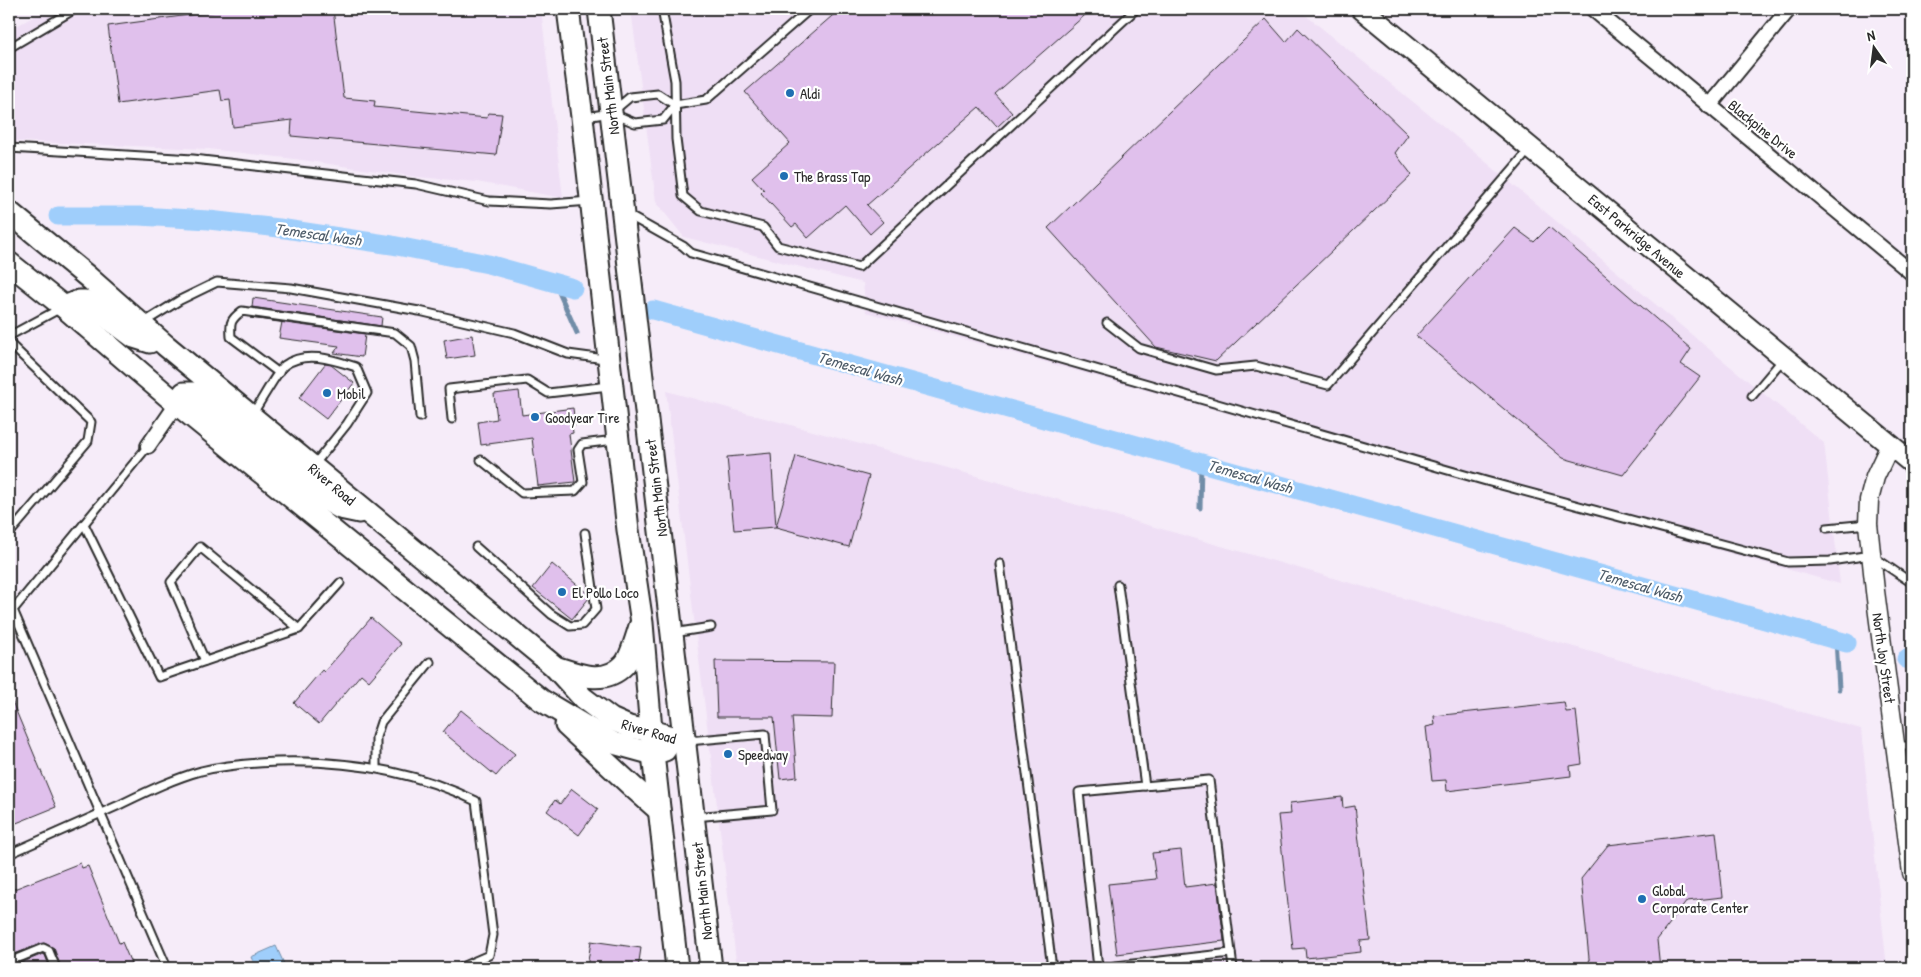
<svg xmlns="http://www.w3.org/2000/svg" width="1921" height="977" viewBox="0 0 1921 977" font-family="'Patrick Hand',sans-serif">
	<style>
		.built { fill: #efdff5 }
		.water { fill: #9fcefb; stroke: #718da8 }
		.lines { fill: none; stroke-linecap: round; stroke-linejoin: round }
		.stream { stroke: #718da8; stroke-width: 5 }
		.canal { stroke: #9fcefb; stroke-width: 19 }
		.building { fill: #e0c0ec; stroke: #2b2b2b }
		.service-casing { stroke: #2b2b2b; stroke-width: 11 }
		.minor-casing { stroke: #2b2b2b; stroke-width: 18 }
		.tertiary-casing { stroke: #2b2b2b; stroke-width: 21 }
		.secondary-casing { stroke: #2b2b2b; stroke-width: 24 }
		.primary-casing { stroke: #2b2b2b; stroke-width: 25 }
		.service { stroke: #fff; stroke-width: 7 }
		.minor { stroke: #fff; stroke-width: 14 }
		.tertiary { stroke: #fff; stroke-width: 18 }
		.secondary { stroke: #fff; stroke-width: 20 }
		.primary { stroke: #fff; stroke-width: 21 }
		.poi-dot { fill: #1f6fb2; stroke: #fff; stroke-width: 2 }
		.labels { text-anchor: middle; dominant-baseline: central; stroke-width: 4.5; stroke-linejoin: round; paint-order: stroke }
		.street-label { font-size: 15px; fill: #2b2b2b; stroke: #fff }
		.poi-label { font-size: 15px; fill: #2b2b2b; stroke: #fff; text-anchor: start }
		.water-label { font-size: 16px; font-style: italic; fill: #4e5c69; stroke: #fff }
	</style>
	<rect width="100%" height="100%" fill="#f6ecf9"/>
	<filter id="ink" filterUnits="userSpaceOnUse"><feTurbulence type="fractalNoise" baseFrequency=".02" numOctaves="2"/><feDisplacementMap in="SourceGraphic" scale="10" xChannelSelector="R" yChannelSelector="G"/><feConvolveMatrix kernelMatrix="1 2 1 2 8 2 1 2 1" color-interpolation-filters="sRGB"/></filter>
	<g filter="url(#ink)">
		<!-- built -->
		<g class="built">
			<path d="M 48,9 L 541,9 L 563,198 L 477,182 L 417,177 L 295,159 L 208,149 L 9,141 L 9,30 Z"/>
			<path d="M 631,9 L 1298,9 L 1443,126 L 1698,340 L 1824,443 L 1840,584 L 866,312 L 863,283 L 684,237 L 656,202 Z"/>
			<path d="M 666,391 L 955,470 L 1861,729 L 1887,968 L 737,968 Z"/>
		</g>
		<!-- water -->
		<path class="water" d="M 276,946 L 286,968 L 256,968 L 251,957 Z"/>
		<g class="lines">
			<!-- stream -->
			<g class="stream">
				<path d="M 555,283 L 577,333"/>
				<path d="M 1200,508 L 1201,463"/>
				<path d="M 1836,640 L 1839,689"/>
			</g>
			<!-- canal -->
			<g class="canal">
				<path d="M 58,216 L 139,216 L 209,220 L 279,228 L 392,245 L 488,264 L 573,288"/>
				<path d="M 653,310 L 1847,643"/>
				<path d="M 1906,659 L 1912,661"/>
			</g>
		</g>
		<!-- building -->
		<g class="building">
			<path d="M 219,9 L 333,9 L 344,98 L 375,101 L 374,107 L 487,118 L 488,113 L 502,114 L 496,155 L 291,136 L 292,120 L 233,127 L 230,100 L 222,101 L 220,90 L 118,104 L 108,26 L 219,11 Z"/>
			<path d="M 840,9 L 1092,9 L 995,94 L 1012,113 L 997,127 L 979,107 L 867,205 L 883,222 L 870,234 L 845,205 L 808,238 L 796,224 L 792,227 L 761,193 L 764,190 L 752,177 L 790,143 L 745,92 Z"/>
			<path d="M 1266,19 L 1286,42 L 1298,28 L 1408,135 L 1395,153 L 1412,175 L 1216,361 L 1156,347 L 1048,228 Z"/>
			<path d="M 1549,227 L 1691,349 L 1681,364 L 1700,377 L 1623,475 L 1563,458 L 1416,336 L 1515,228 L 1534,242 Z"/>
			<path d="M 253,298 L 382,317 L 381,326 L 252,307 Z"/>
			<path d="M 250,318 L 379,336 L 379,337 L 365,335 L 362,357 L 334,353 L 339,346 L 279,338 L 282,322 Z"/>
			<path d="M 472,335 L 475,355 L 447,359 L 444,340 Z"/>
			<path d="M 325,364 L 331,365 L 354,383 L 326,419 L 299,398 Z"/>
			<path d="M 519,391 L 522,415 L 573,408 L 575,425 L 572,425 L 573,433 L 569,434 L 575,482 L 538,486 L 532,438 L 481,445 L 478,422 L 497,419 L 494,394 Z"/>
			<path d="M 771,453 L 776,527 L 734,530 L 727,457 Z"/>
			<path d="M 796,456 L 869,476 L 849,547 L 776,527 Z"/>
			<path d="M 552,564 L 588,594 L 589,598 L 572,619 L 533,588 Z"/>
			<path d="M 371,618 L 401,644 L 369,681 L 361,674 L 319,724 L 294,703 L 322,670 L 324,672 Z"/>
			<path d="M 715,661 L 834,662 L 832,718 L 792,717 L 797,777 L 780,779 L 774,717 L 717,717 Z"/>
			<path d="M 9,694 L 56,807 L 9,826 Z"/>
			<path d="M 1564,702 L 1566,712 L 1576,711 L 1582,764 L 1570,766 L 1571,776 L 1447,791 L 1446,780 L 1432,781 L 1426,727 L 1435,725 L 1434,716 Z"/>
			<path d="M 461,710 L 515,754 L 496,776 L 443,732 Z"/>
			<path d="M 572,789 L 598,809 L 579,835 L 547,811 L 555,800 L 560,804 Z"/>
			<path d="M 1342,797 L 1343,808 L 1355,806 L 1370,940 L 1360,941 L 1361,952 L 1306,958 L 1305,948 L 1293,949 L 1278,815 L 1291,814 L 1290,803 Z"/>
			<path d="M 1716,832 L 1723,897 L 1687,901 L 1657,940 L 1660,968 L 1590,968 L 1581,879 L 1608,845 Z"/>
			<path d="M 1181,850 L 1185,887 L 1217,883 L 1224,941 L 1117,954 L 1108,884 L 1156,879 L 1152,853 Z"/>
			<path d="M 80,863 L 82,868 L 88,866 L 119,943 L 122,942 L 133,968 L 61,968 L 54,948 L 44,943 L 9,956 L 9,891 Z"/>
			<path d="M 591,941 L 641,948 L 638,968 L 587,968 Z"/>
			<path d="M 43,954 L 45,955 L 50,968 L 9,968 Z"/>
		</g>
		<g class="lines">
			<defs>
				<g id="service">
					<path d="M 662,9 L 675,81 L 676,139 L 683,196 L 701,211 L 763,227 L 778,246 L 859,267 L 1136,9"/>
					<path d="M 9,48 L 75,9"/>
					<path d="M 614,114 L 635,123 L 663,120 L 675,105"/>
					<path d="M 585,117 L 611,113 L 630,97 L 658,94 L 675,105 L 706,100 L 810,9"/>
					<path d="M 9,148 L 193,159 L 416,184 L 489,201 L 551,204 L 590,201"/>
					<path d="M 626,214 L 683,246 L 691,253 L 1486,481 L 1788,562 L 1830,561 L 1871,555 L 1912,583"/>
					<path d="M 143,323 L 180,300 L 217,282 L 291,288 L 419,311 L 514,333 L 568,354 L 605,359"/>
					<path d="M 1107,323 L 1139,348 L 1216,370 L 1256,366 L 1328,385 L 1530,149"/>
					<path d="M 9,336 L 61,308"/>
					<path d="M 9,343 L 91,422 L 88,441 L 9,534"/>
					<path d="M 279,373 L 231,337 C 230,323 230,320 242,311 L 395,333 L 411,346 L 415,361 L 420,417"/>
					<path d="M 1752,396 L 1784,358"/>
					<path d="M 253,413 C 259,405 279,368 285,365 C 306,350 334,360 356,367 L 367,393 L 347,424 L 314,465"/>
					<path d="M 452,419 L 449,389 L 527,380 L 548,393 L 609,386"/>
					<path d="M 481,460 L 522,493 L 575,491 L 583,482 L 578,450 L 582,444 L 615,440"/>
					<path d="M 84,524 L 159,677 L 299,629 L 340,583"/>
					<path d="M 1827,528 L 1868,524"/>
					<path d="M 476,547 L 551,614 L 570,626 L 582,625 L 596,609 L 585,533"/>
					<path d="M 1000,564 L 1052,968"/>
					<path d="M 1118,585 L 1145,786"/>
					<path d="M 13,610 L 167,968"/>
					<path d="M 9,615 L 148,446"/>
					<path d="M 673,633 L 711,627"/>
					<path d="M 205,661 L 171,582 L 200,547 L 299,629"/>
					<path d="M 688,741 L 765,734 L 772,810 L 694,817"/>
					<path d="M 1896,746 L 1912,746"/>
					<path d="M 376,768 L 376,737 L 381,722 L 430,662"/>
					<path d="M 9,854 C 45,838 81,822 117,806 C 144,793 172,779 201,771 C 225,765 252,763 277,762 C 346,760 413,770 476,801 L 493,935 L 489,955 L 459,968"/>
					<path d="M 9,962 L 43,948 L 49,951 L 56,968"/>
					<path d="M 1098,968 L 1079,792 L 1209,780 L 1233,968"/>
					<path d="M 1098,968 L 1231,953"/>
				</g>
				<g id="minor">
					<path d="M 1593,9 L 1912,273"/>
					<path d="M 1709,106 L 1789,9"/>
					<path d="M 148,446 L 177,404"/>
				</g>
				<path id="tertiary" d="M 1890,445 L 1875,477 L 1869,500 L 1868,524 L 1875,591 L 1912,873"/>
				<path id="secondary" d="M 1362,9 L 1912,463"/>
				<g id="primary">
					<path d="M 568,9 L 582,117 L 628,530 L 642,623 L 653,754 L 677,968"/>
					<path d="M 599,9 L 711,968"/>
					<path d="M 9,212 L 88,277 L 165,345 L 554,666 L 583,698 L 611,719 L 629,727 L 651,731 L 686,741"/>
					<path d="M 9,263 L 64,307 L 177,404 L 541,700 L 613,743 L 653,754 L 665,750"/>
					<path d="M 64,307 L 79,301 L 85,301 L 134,337 L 150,342"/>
					<path d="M 177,404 L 184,393 L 194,393 L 328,501 L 340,508 L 359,512"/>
					<path d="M 555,667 C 577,674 604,686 624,665 C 630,659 637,636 640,626"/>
					<path d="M 566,725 L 634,788 L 659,810"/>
				</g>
			</defs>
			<!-- service casing -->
			<use href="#service" class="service-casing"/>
			<!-- minor casing -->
			<use href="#minor" class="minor-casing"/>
			<!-- tertiary casing -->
			<use href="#tertiary" class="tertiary-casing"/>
			<!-- secondary casing -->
			<use href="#secondary" class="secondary-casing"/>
			<!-- primary casing -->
			<use href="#primary" class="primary-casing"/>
			<!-- service -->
			<use href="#service" class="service"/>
			<!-- minor -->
			<use href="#minor" class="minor"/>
			<!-- tertiary -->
			<use href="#tertiary" class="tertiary"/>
			<!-- secondary -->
			<use href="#secondary" class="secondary"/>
			<!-- primary -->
			<use href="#primary" class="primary"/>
		</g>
	</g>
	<!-- markers -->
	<g class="poi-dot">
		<circle cx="790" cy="93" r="5"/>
		<circle cx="784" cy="176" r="5"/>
		<circle cx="327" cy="393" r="5"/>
		<circle cx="535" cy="417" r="5"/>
		<circle cx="562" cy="592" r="5"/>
		<circle cx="728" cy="754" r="5"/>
		<circle cx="1642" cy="899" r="5"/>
	</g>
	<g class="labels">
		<!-- street labels -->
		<g class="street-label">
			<text transform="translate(608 86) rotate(-97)">North Main Street</text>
			<text transform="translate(1763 129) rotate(39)">Blackpine Drive</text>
			<text transform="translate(1637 236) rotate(40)">East Parkridge Avenue</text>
			<text transform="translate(332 484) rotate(40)">River Road</text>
			<text transform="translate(656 488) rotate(-97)">North Main Street</text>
			<text transform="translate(1884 658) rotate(82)">North Joy Street</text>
			<text transform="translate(649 731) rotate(16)">River Road</text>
			<text transform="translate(702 891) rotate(-96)">North Main Street</text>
		</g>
		<!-- poi labels -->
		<g class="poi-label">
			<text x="800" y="93">Aldi</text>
			<text x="794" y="176">The Brass Tap</text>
			<text x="337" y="393">Mobil</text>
			<text x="545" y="417">Goodyear Tire</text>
			<text x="572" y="592">El Pollo Loco</text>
			<text x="738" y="754">Speedway</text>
			<text x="1652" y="890">Global<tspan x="1652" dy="17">Corporate Center</tspan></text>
		</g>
		<!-- water labels -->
		<g class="water-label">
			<text transform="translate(318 234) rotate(8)">Temescal Wash</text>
			<text transform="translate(860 368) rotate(16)">Temescal Wash</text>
			<text transform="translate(1250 476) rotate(16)">Temescal Wash</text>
			<text transform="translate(1640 585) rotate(16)">Temescal Wash</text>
		</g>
	</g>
	<!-- margin -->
	<rect width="1921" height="977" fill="none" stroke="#fff" stroke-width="30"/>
	<rect x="15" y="15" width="1891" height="947" fill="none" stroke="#2b2b2b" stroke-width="2" filter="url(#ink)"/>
	<!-- north arrow -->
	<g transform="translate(1874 48) rotate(346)" stroke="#ffffff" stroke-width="4" paint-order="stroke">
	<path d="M0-4L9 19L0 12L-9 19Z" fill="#2b2b2b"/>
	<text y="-8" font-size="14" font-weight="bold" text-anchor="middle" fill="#2b2b2b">N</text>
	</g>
</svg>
